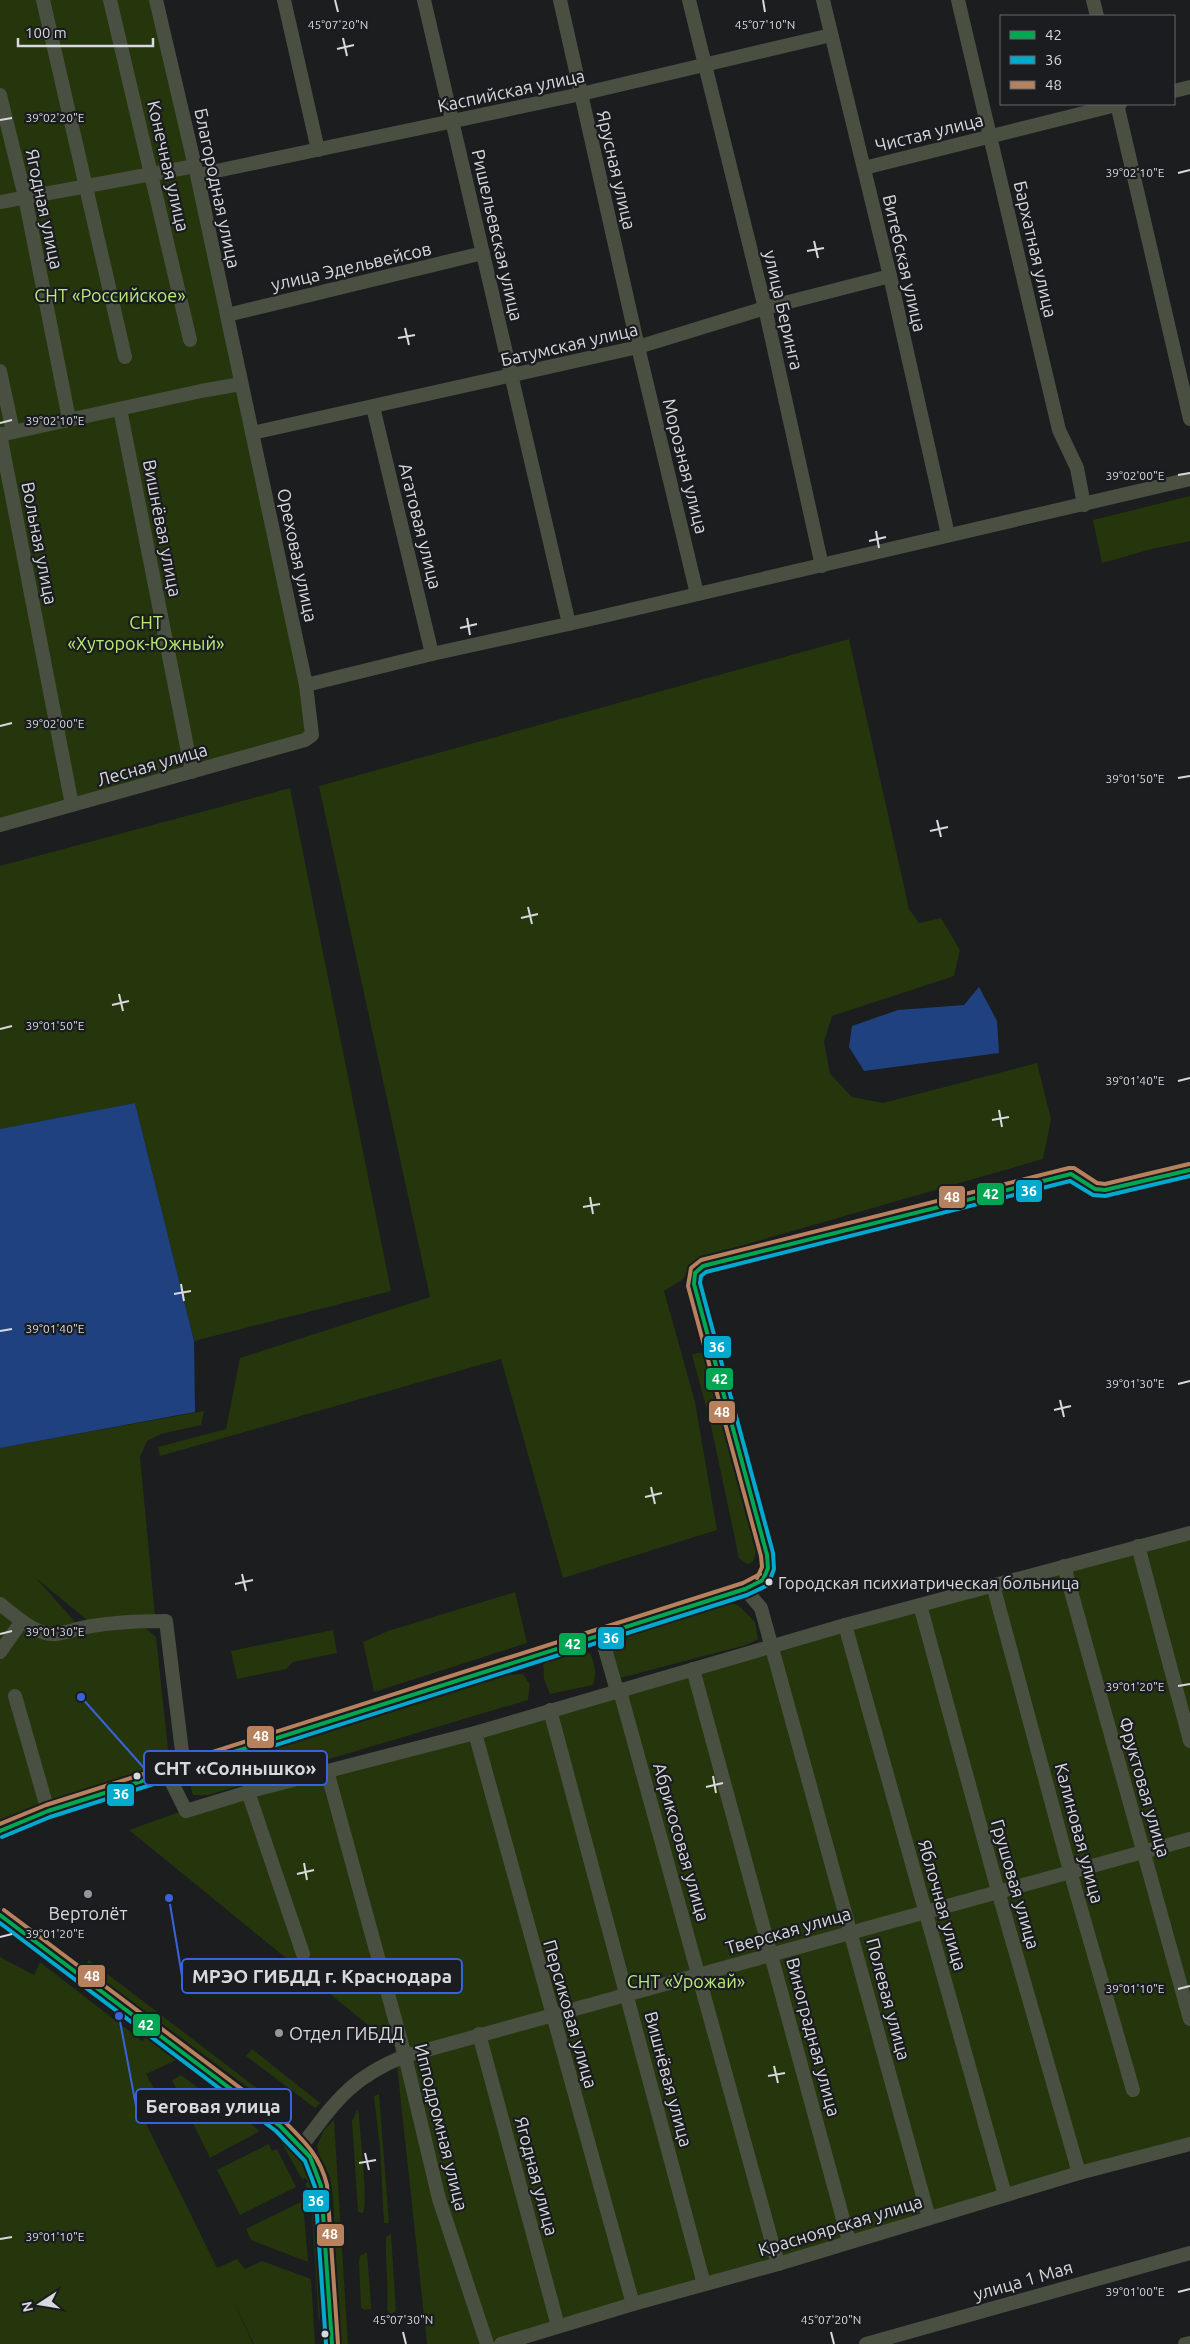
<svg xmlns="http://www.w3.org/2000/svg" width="1190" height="2344" viewBox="0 0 1190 2344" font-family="Ubuntu,sans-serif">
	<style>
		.green { fill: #25350c }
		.water { fill: #204180 }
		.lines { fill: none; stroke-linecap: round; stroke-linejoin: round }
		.minor { stroke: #495042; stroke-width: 14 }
		.bus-1-casing { stroke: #1a1c20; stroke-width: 8 }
		.bus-2-casing { stroke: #1a1c20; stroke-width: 8 }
		.bus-3-casing { stroke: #1a1c20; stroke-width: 8 }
		.bus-1 { stroke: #00a651; stroke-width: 4 }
		.bus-2 { stroke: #00a9ce; stroke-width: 4 }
		.bus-3 { stroke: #b6815c; stroke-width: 4 }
		.ticks { fill: none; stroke: #d7d9dc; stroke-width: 2 }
		.bus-dot { fill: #d7d9dc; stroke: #1a1c20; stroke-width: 2 }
		.poi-dot { fill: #95979a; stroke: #1a1c20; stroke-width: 2 }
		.labels { text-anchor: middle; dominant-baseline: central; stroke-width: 4.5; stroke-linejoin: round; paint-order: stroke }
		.bus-label { font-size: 17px; fill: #d7d9dc; stroke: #1a1c20; text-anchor: start }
		.street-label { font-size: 18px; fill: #d7d9dc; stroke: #1a1c20 }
		.park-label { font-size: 18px; fill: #b8ea7a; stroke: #1a1c20 }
		.poi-label { font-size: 18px; fill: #d7d9dc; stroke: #1a1c20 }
		.ticks-label { font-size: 12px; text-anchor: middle; fill: #d7d9dc; stroke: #1a1c20; stroke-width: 4.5; stroke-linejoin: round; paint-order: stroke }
		.leader { fill: none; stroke: #3963d9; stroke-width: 2 }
		.callout-dot { fill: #3963d9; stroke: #1a1c20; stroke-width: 2 }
		.callout { fill: #1a1c20; stroke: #3963d9; stroke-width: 2 }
		.callout-label { font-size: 19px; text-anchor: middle; font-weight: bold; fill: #d7d9dc }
		.line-badge { stroke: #1a1c20; stroke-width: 2 }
		.badge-label { font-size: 14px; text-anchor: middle; font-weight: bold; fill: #fff }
	</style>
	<rect width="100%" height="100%" fill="#1b1d1f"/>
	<!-- green -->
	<g class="green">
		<path d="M 0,0 L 156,0 L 311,735 L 0,831 Z"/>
		<path d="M 1190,496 L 1190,541 L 1152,549 L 1102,563 L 1093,520 Z"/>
		<path d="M 849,639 L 909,909 L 919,923 L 941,918 L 960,950 L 954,976 L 832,1016 L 824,1042 L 830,1074 L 852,1097 L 883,1103 L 1037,1063 L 1051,1119 L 1043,1159 L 699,1258 L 682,1280 L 664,1291 L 695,1402 L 717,1530 L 563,1578 L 501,1359 L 160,1456 L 158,1447 L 226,1429 L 240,1358 L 430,1297 L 319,786 Z"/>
		<path d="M 290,788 L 391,1291 L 194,1341 L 135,1103 L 0,1129 L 0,866 Z"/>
		<path d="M 697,1353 L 706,1353 L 757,1548 L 753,1562 L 747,1564 L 739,1558 L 710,1421 L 692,1355 Z"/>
		<path d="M 204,1411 L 201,1425 L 161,1434 L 147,1441 L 140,1457 L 155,1616 L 87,1620 L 36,1578 L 84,1632 L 143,1626 L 156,1637 L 169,1758 L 162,1767 L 44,1804 L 0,1821 L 0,1448 Z"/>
		<path d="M 1190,1530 L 1190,2144 L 512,2344 L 427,2344 L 395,2047 L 129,1830 L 185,1810 Z"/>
		<path d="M 515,1592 L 527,1643 L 374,1692 L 363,1642 L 388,1631 Z"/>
		<path d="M 723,1602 L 738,1605 L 755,1622 L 758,1639 L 746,1645 L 620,1678 L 610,1651 L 610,1640 Z"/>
		<path d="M 333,1630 L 337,1653 L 293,1662 L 286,1669 L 237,1679 L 231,1651 Z"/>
		<path d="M 574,1653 L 590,1653 C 595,1664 597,1673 593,1685 L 550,1694 L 544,1679 L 543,1662 Z"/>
		<path d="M 523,1674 L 530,1685 L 528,1700 L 208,1795 L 193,1795 L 188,1778 L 196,1773 L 506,1675 Z"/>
		<path d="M 353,1704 L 336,1715 L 258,1741 L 256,1735 Z"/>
		<path d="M 0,1957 L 34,1975 L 40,1962 L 142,2041 L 150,2034 L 181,2058 L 146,2074 L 154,2089 L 134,2099 L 217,2268 L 237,2259 L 245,2269 L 262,2261 L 311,2279 L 315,2344 L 254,2344 L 234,2302 L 253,2344 L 0,2344 Z"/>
		<path d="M 89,1960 L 283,2108 L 281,2112 L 84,1966 Z"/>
		<path d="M 252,2049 L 320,2103 L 315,2108 L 246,2056 Z"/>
		<path d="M 181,2075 L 201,2090 L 181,2099 L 172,2080 Z"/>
		<path d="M 379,2094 L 389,2223 L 384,2223 L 380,2148 L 374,2096 Z"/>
		<path d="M 216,2099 L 260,2131 L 210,2158 L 188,2113 Z"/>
		<path d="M 357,2110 L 359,2113 C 359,2129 369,2204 363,2213 L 358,2212 L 352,2121 Z"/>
		<path d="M 334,2120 L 348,2344 L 340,2344 L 333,2197 L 330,2177 L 319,2154 L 317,2146 L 324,2130 Z"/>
		<path d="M 281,2133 L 299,2153 L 311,2174 L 316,2195 L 323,2306 L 319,2322 L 311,2196 L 305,2184 L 308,2182 L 305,2178 L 302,2179 L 278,2136 Z"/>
		<path d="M 269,2144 L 272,2151 L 277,2149 L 296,2187 L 240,2215 L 217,2170 Z"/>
		<path d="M 303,2201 L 308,2262 L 251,2240 L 246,2229 Z"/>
		<path d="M 391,2234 L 396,2311 L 390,2314 L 387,2310 C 389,2286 385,2262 386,2237 Z"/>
		<path d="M 367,2252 L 371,2305 L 371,2309 L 364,2310 L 361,2307 L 359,2262 L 360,2256 Z"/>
	</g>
	<!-- water -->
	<g class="water">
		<path d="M 979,987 L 997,1021 L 999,1053 L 864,1071 L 849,1047 L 852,1026 L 898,1010 L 964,1005 Z"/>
		<path d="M 135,1103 L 194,1341 L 195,1412 L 0,1448 L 0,1129 Z"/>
	</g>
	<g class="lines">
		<!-- minor -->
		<g class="minor">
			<path d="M 43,0 L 125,357"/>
			<path d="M 110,0 L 190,340"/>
			<path d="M 284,0 L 318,150"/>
			<path d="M 424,0 L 569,624"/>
			<path d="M 560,0 L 638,347 L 697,594"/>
			<path d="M 689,0 L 765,308 L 822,566"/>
			<path d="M 823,0 L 890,276 L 948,535"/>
			<path d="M 958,0 L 1059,430 L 1077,468 L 1084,505"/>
			<path d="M 1093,0 L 1097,16"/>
			<path d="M 1174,91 L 1190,87"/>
			<path d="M 0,95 L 25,197 L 69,419"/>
			<path d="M 1117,104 L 1190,419"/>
			<path d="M 864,168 L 1120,104"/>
			<path d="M 197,175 L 581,94 L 831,35"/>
			<path d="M 0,202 L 195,166"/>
			<path d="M 227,315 L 483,253"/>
			<path d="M 0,371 L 13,432"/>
			<path d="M 373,407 L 432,654"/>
			<path d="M 120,409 L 192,772"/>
			<path d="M 252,433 L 638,347 L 765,308 L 890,276"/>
			<path d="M 0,434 L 72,805"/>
			<path d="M 0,435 L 201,391 L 241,384"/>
			<path d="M 306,685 L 432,654 L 591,619 L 1190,479"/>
			<path d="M 0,825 L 305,740 L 312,735 L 306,685 L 197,175 L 156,0"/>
			<path d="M 1138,1546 L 1190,1741"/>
			<path d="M 1064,1566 L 1190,2019"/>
			<path d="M 993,1585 L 1070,1871 L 1133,2090"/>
			<path d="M 745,1589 L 761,1608 L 929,2218"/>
			<path d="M 0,1604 C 13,1614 29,1629 45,1633 C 58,1637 73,1629 86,1627 C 113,1622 140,1621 166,1621 L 184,1768"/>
			<path d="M 920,1605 L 998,1891 L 1079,2173"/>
			<path d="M 845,1625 L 1005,2195"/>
			<path d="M 601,1635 L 615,1684 L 620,1691 L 778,2264"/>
			<path d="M 0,1652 L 22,1621"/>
			<path d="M 693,1669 L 849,2241"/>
			<path d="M 15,1696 L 48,1811"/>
			<path d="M 550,1710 L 704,2284"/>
			<path d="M 475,1733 L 633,2304"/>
			<path d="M 327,1771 L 405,2056 L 439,2199 L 487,2344"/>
			<path d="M 167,1773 L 186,1811 L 258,1789 L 475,1733 L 845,1625 L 1190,1533"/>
			<path d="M 248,1792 L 303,1954"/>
			<path d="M 0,1831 L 48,1811 L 745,1589 C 763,1579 769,1577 767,1555 L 694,1284 L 695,1273 L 703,1266 L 1071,1174 L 1095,1189 L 1105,1190 L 1190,1170"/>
			<path d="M 0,1915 L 280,2126 L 310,2157 L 317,2171 L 321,2186 L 325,2222 L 332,2344"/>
			<path d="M 479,2034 L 558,2326"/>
			<path d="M 301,2147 C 335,2102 350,2078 405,2056 L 1190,1839"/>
			<path d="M 501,2344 L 633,2304 L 778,2264 L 1079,2173 L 1190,2144"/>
			<path d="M 866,2344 L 1190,2253"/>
			<path d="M 1185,2344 L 1190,2343"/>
		</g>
		<defs>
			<g id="bus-1">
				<path d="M 763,1580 L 768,1568 L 767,1555 L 694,1284 L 695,1273 L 703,1266 L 1071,1174 L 1095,1189 L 1105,1190 L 1190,1170"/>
				<path d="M 0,1831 L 48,1811 L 745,1589 L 763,1580"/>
				<path d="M 0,1915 L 280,2126 L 310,2157 L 321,2186 L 332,2344"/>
			</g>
			<g id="bus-2">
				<path d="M 769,1582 L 774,1569 L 773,1553 L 700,1283 L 701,1276 L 706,1272 L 1070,1181 L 1093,1195 L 1105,1196 L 1190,1176"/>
				<path d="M 2,1837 L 50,1817 L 747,1595 L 766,1586"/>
				<path d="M 0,1923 L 276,2131 L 305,2161 L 315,2187 L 326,2344"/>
			</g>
			<g id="bus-3">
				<path d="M 757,1578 L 762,1567 L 761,1556 L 688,1286 L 691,1268 L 701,1260 L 1069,1168 L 1074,1168 L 1097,1183 L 1105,1184 L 1189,1164"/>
				<path d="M 0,1824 L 46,1805 L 743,1583 L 760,1574"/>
				<path d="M 4,1910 L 284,2121 C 305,2142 320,2156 327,2185 L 338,2344"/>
			</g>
		</defs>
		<!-- bus-1 casing -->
		<use href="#bus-1" class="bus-1-casing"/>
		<!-- bus-2 casing -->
		<use href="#bus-2" class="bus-2-casing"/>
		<!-- bus-3 casing -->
		<use href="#bus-3" class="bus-3-casing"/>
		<!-- bus-1 -->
		<use href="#bus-1" class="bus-1"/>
		<!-- bus-2 -->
		<use href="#bus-2" class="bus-2"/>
		<!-- bus-3 -->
		<use href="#bus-3" class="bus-3"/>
	</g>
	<!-- ticks -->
	<path class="ticks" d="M 335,0 L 338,12M 763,0 L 765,12M 343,38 L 347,56M 337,49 L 354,45M 0,120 L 12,118M 1178,173 L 1190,170M 814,241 L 818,258M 807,251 L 824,248M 405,328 L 409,345M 398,338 L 415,335M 0,423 L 12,420M 1178,475 L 1190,473M 876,531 L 879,548M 869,541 L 886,537M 467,618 L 470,635M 460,628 L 477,624M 0,726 L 12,723M 1178,778 L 1190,776M 937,820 L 941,837M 930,831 L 948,827M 528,907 L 532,924M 521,918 L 538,914M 119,994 L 123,1011M 112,1005 L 129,1001M 0,1029 L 12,1026M 1178,1081 L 1190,1078M 999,1110 L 1002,1127M 992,1120 L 1009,1117M 590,1197 L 593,1214M 583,1207 L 600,1204M 181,1284 L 184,1301M 174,1294 L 191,1291M 0,1331 L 12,1329M 1178,1384 L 1190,1381M 1060,1400 L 1064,1417M 1054,1410 L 1071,1406M 651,1487 L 655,1504M 645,1497 L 662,1493M 242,1574 L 246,1591M 235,1584 L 253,1580M 0,1634 L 12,1631M 1178,1686 L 1190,1684M 713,1776 L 716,1793M 706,1787 L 723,1783M 304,1863 L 307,1880M 297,1874 L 314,1870M 0,1937 L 12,1934M 1178,1989 L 1190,1986M 774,2066 L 778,2083M 768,2076 L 785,2073M 365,2153 L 369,2170M 359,2163 L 376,2160M 0,2239 L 12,2237M 1178,2292 L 1190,2289M 403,2332 L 406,2344M 831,2332 L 834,2344"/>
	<!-- markers -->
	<g class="bus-dot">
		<circle cx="769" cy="1582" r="4.5"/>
		<circle cx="137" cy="1776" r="4.5"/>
		<circle cx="325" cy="2334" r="4.5"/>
	</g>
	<g class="poi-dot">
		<circle cx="88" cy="1894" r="5"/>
		<circle cx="279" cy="2033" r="5"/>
	</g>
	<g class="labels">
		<!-- bus labels -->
		<g class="bus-label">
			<text x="778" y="1582">Городская психиатрическая больница</text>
		</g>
		<!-- street labels -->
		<g class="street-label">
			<text transform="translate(511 90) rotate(-12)">Каспийская улица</text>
			<text transform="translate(929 132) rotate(-14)">Чистая улица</text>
			<text transform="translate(169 166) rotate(77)">Конечная улица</text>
			<text transform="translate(617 170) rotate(77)">Ярусная улица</text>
			<text transform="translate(218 188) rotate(78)">Благородная улица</text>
			<text transform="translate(45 209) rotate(78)">Ягодная улица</text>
			<text transform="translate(498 235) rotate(77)">Ришельевская улица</text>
			<text transform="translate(1036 249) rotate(77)">Бархатная улица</text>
			<text transform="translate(905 263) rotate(77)">Витебская улица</text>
			<text transform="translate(351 266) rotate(-13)">улица Эдельвейсов</text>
			<text transform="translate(784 310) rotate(77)">улица Беринга</text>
			<text transform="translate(569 344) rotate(-13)">Батумская улица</text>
			<text transform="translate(686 466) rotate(76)">Морозная улица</text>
			<text transform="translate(421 526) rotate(76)">Агатовая улица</text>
			<text transform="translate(163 528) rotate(79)">Вишнёвая улица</text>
			<text transform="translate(40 543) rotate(79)">Вольная улица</text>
			<text transform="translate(298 555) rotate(78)">Ореховая улица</text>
			<text transform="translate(152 764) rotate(-16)">Лесная улица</text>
			<text transform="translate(1145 1787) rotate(74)">Фруктовая улица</text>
			<text transform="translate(1080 1833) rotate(75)">Калиновая улица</text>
			<text transform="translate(682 1842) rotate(74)">Абрикосовая улица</text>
			<text transform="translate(1016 1884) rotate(74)">Грушовая улица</text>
			<text transform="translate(943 1905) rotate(74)">Яблочная улица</text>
			<text transform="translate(788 1930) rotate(-16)">Тверская улица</text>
			<text transform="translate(889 1999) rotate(75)">Полевая улица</text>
			<text transform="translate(571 2014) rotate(74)">Персиковая улица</text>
			<text transform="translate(814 2037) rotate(75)">Виноградная улица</text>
			<text transform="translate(669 2079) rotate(75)">Вишнёвая улица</text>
			<text transform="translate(442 2127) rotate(76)">Ипподромная улица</text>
			<text transform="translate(537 2176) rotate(75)">Ягодная улица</text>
			<text transform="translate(840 2225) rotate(-17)">Красноярская улица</text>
			<text transform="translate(1023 2280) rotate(-16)">улица 1 Мая</text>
		</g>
		<!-- park labels -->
		<g class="park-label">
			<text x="110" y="295">СНТ «Российское»</text>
			<text x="146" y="622">СНТ<tspan x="146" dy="21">«Хуторок-Южный»</tspan></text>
			<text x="686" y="1981">СНТ «Урожай»</text>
		</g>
		<!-- poi labels -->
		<g class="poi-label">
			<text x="88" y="1913">Вертолёт</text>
			<text x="289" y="2033" text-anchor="start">Отдел ГИБДД</text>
		</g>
	</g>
	<g class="ticks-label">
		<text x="338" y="29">45°07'20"N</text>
		<text x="765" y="29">45°07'10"N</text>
		<text x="55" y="122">39°02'20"E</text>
		<text x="1135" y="177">39°02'10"E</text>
		<text x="55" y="425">39°02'10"E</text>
		<text x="1135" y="480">39°02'00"E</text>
		<text x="55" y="728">39°02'00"E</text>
		<text x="1135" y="783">39°01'50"E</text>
		<text x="55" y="1030">39°01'50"E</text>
		<text x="1135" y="1085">39°01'40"E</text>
		<text x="55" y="1333">39°01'40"E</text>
		<text x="1135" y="1388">39°01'30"E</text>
		<text x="55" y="1636">39°01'30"E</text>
		<text x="1135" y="1691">39°01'20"E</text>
		<text x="55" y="1938">39°01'20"E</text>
		<text x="1135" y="1993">39°01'10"E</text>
		<text x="55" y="2241">39°01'10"E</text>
		<text x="1135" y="2296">39°01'00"E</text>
		<text x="403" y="2324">45°07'30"N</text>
		<text x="831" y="2324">45°07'20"N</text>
	</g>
	<!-- callouts -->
	<path class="leader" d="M81 1697L144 1768M169 1898L182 1976M119 2016L136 2106"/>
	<g class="callout-dot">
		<circle cx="81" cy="1697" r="5"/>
		<circle cx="169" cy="1898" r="5"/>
		<circle cx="119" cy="2016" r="5"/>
	</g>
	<g class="callout">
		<rect x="144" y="1751" width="183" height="34" rx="5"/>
		<rect x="182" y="1959" width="280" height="34" rx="5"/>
		<rect x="136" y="2089" width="155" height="34" rx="5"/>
	</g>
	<g class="callout-label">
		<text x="235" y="1775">СНТ «Солнышко»</text>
		<text x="322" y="1983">МРЭО ГИБДД г. Краснодара</text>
		<text x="213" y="2113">Беговая улица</text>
	</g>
	<g class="line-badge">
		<rect x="1015" y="1179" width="28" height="24" rx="5" fill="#00a9ce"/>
		<rect x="976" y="1182" width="29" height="24" rx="5" fill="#00a651"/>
		<rect x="938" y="1185" width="28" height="24" rx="5" fill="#b6815c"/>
		<rect x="703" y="1335" width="29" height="24" rx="5" fill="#00a9ce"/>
		<rect x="705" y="1367" width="29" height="24" rx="5" fill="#00a651"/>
		<rect x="708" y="1400" width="28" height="24" rx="5" fill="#b6815c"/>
		<rect x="597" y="1626" width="28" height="24" rx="5" fill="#00a9ce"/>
		<rect x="558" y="1632" width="29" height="24" rx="5" fill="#00a651"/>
		<rect x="246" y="1725" width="29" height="24" rx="5" fill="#b6815c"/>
		<rect x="106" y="1783" width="29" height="24" rx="5" fill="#00a9ce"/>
		<rect x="77" y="1964" width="29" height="24" rx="5" fill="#b6815c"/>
		<rect x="132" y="2013" width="29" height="24" rx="5" fill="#00a651"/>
		<rect x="302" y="2189" width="28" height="24" rx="5" fill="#00a9ce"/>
		<rect x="316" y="2223" width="29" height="24" rx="5" fill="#b6815c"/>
	</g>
	<g class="badge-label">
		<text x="1029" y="1196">36</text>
		<text x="991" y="1199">42</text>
		<text x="952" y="1202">48</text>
		<text x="717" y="1352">36</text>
		<text x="720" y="1384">42</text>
		<text x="722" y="1417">48</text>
		<text x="611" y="1643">36</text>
		<text x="573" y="1649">42</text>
		<text x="261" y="1741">48</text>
		<text x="121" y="1799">36</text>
		<text x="92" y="1981">48</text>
		<text x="146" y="2030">42</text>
		<text x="316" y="2206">36</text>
		<text x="330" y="2239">48</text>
	</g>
	<!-- legend -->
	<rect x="1000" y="15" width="175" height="90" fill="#1a1c20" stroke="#66686b"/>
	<rect x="1010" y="31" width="25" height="8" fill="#00a651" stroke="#66686b"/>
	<text x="1045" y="40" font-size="15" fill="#d7d9dc">42</text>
	<rect x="1010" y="56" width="25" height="8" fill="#00a9ce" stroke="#66686b"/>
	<text x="1045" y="65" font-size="15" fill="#d7d9dc">36</text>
	<rect x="1010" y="81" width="25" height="8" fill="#b6815c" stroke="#66686b"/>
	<text x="1045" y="90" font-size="15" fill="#d7d9dc">48</text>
	<!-- north arrow -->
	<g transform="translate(40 2304) rotate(258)" stroke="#1a1c20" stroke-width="4" paint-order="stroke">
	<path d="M0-4L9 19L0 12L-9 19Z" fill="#d7d9dc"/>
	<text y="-8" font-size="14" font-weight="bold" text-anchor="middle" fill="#d7d9dc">N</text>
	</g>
	<!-- scale -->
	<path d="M18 38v8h135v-8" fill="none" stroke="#d7d9dc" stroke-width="2.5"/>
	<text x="25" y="38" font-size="15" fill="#d7d9dc" stroke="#1a1c20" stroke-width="4" paint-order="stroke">100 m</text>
</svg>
